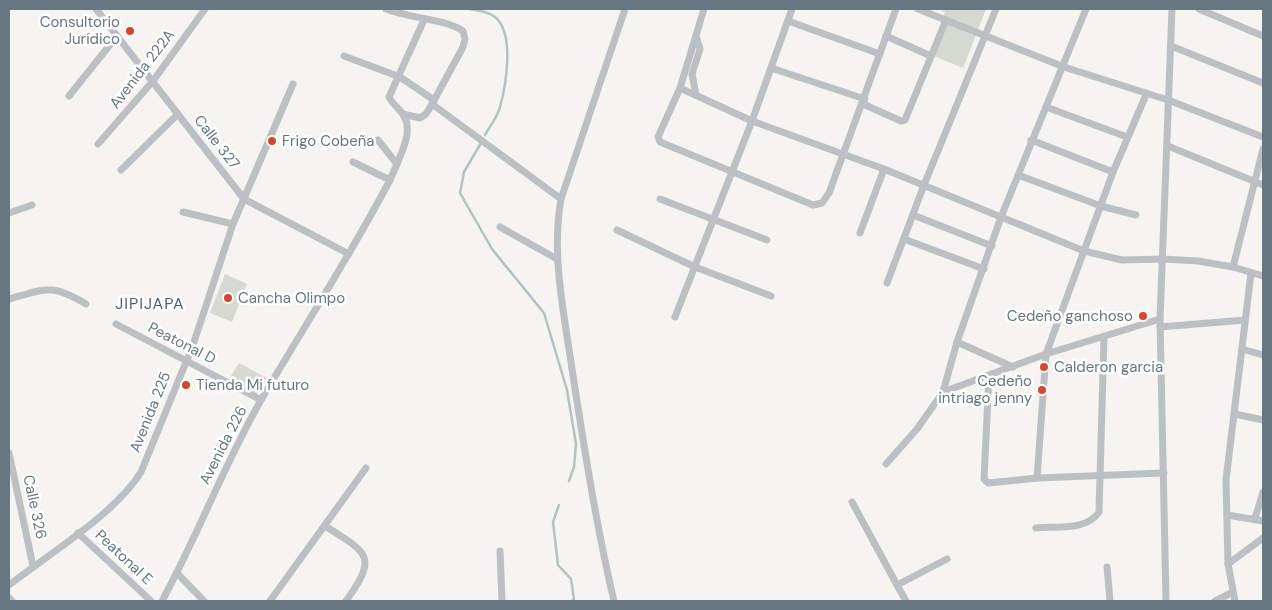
<svg xmlns="http://www.w3.org/2000/svg" width="1272" height="610" viewBox="0 0 1272 610" font-family="'DM Sans',sans-serif">
	<style>
		.green { fill: #d5d9d1 }
		.lines { fill: none; stroke-linecap: round; stroke-linejoin: round }
		.stream { stroke: #b4c1c4; stroke-width: 2.5 }
		.minor { stroke: #bcc0c3; stroke-width: 7 }
		.poi-dot { fill: #d54631; stroke: #fff; stroke-width: 2 }
		.labels { text-anchor: middle; dominant-baseline: central; stroke-width: 5; stroke-linejoin: round; paint-order: stroke }
		.poi-label { font-size: 15px; fill: #667780; stroke: #fff; text-anchor: start }
		.street-label { font-size: 15px; fill: #667780; stroke: #fff }
		.neighbourhood-label { font-size: 16px; letter-spacing: 1px; fill: #535f66; stroke: #fff }
	</style>
	<rect width="100%" height="100%" fill="#f5f4f1"/>
	<!-- green -->
	<g class="green">
		<path d="M 939,9 L 986,9 L 963,68 L 929,54 L 945,12 Z"/>
		<path d="M 225,274 L 247,284 L 232,322 L 210,313 Z"/>
		<path d="M 239,363 L 267,378 L 257,395 L 229,379 Z"/>
	</g>
	<g class="lines">
		<!-- stream -->
		<g class="stream">
			<path d="M 469,9 C 477,10 488,11 495,17 C 515,33 506,85 500,107 C 498,116 490,126 485,135"/>
			<path d="M 481,143 L 464,172 L 460,193 L 492,249 L 544,313 L 567,390 L 576,444 L 574,467 L 569,481"/>
			<path d="M 559,505 L 553,522 L 558,565 L 571,579 L 574,599 L 572,601"/>
		</g>
		<!-- minor -->
		<g class="minor">
			<path d="M 96,9 L 244,199 L 349,254"/>
			<path d="M 386,9 C 408,18 446,19 463,31 L 465,39 L 463,47 L 432,104 L 561,199"/>
			<path d="M 704,9 L 680,88 L 658,137 L 660,142 L 813,205 L 822,203 L 829,193 L 896,9"/>
			<path d="M 918,9 L 1064,67 L 1168,100 L 1263,137"/>
			<path d="M 1199,9 L 1263,36"/>
			<path d="M 788,21 L 880,54"/>
			<path d="M 886,36 L 931,56"/>
			<path d="M 1171,46 L 1263,83"/>
			<path d="M 344,56 L 400,77 L 434,100"/>
			<path d="M 771,68 L 865,99"/>
			<path d="M 680,88 L 752,121 L 884,169 L 1084,251 L 1122,260 L 1163,259 L 1198,261 L 1233,267 L 1263,276"/>
			<path d="M 696,95 L 692,74 L 700,49 L 696,36"/>
			<path d="M 69,96 L 117,36"/>
			<path d="M 863,104 L 901,121 L 905,120 L 946,20"/>
			<path d="M 1046,107 L 1127,137"/>
			<path d="M 403,114 L 420,118 L 426,114 L 432,104"/>
			<path d="M 378,140 L 397,164 L 390,180"/>
			<path d="M 1031,140 L 1113,172"/>
			<path d="M 98,144 L 153,81 L 205,9"/>
			<path d="M 1168,146 L 1263,185"/>
			<path d="M 397,164 C 403,149 414,128 402,113 C 397,107 392,103 389,97 L 424,20"/>
			<path d="M 121,170 L 178,114"/>
			<path d="M 1018,175 L 1101,206 L 1136,215"/>
			<path d="M 660,199 L 767,240"/>
			<path d="M 183,212 L 233,224"/>
			<path d="M 9,213 L 32,205"/>
			<path d="M 913,215 L 992,246"/>
			<path d="M 500,227 L 557,259"/>
			<path d="M 617,230 L 695,267 L 771,296"/>
			<path d="M 860,233 L 884,169"/>
			<path d="M 904,239 L 984,269"/>
			<path d="M 1233,267 L 1263,149"/>
			<path d="M 887,283 L 924,185 L 996,9"/>
			<path d="M 9,299 C 46,289 51,283 86,304"/>
			<path d="M 675,317 L 752,121 L 792,9"/>
			<path d="M 116,324 L 261,400"/>
			<path d="M 1160,327 L 1245,320"/>
			<path d="M 957,342 L 1013,367"/>
			<path d="M 1242,349 L 1263,355"/>
			<path d="M 989,376 L 984,479 L 988,483 L 1037,478 L 1164,473"/>
			<path d="M 943,392 L 1046,354 L 1160,319"/>
			<path d="M 1235,414 L 1263,420"/>
			<path d="M 9,453 L 33,566"/>
			<path d="M 886,464 L 917,429 L 943,392 L 957,342 L 1001,217 L 1086,9"/>
			<path d="M 1037,478 L 1046,354 L 1113,172 L 1146,95"/>
			<path d="M 852,502 L 897,585"/>
			<path d="M 1227,515 L 1263,521"/>
			<path d="M 1255,518 L 1263,492"/>
			<path d="M 325,526 C 367,553 379,555 346,601"/>
			<path d="M 1036,528 C 1056,526 1087,531 1099,512 L 1104,337"/>
			<path d="M 78,533 L 151,601"/>
			<path d="M 500,551 L 502,601"/>
			<path d="M 1228,564 L 1263,538"/>
			<path d="M 1107,567 L 1110,601"/>
			<path d="M 177,573 L 204,601"/>
			<path d="M 9,585 C 49,554 115,514 141,472 L 193,345 L 233,224 L 293,84"/>
			<path d="M 9,598 L 12,601"/>
			<path d="M 162,601 C 198,535 224,465 261,400 C 304,327 350,256 390,180 L 353,162"/>
			<path d="M 270,601 L 366,468"/>
			<path d="M 614,601 C 596,525 584,446 572,369 C 564,313 551,255 561,199 L 625,9"/>
			<path d="M 906,601 L 897,585 L 947,559"/>
			<path d="M 1166,601 L 1160,319 L 1172,9"/>
			<path d="M 1215,601 L 1233,592"/>
			<path d="M 1235,601 L 1228,564 L 1226,480 L 1251,273"/>
		</g>
	</g>
	<!-- markers -->
	<g class="poi-dot">
		<circle cx="130" cy="31" r="5"/>
		<circle cx="272" cy="141" r="5"/>
		<circle cx="228" cy="298" r="5"/>
		<circle cx="1143" cy="316" r="5"/>
		<circle cx="1044" cy="367" r="5"/>
		<circle cx="186" cy="385" r="5"/>
		<circle cx="1042" cy="390" r="5"/>
	</g>
	<g class="labels">
		<!-- poi labels -->
		<g class="poi-label">
			<text x="120" y="22" text-anchor="end">Consultorio<tspan x="120" dy="17">Jurídico</tspan></text>
			<text x="282" y="141">Frigo Cobeña</text>
			<text x="238" y="298">Cancha Olimpo</text>
			<text x="1133" y="316" text-anchor="end">Cedeño ganchoso</text>
			<text x="1054" y="367">Calderon garcia</text>
			<text x="1032" y="381" text-anchor="end">Cedeño<tspan x="1032" dy="17">intriago jenny</tspan></text>
			<text x="196" y="385">Tienda Mi futuro</text>
		</g>
		<!-- street labels -->
		<g class="street-label">
			<text transform="translate(142 69) rotate(-52)">Avenida 222A</text>
			<text transform="translate(217 142) rotate(52)">Calle 327</text>
			<text transform="translate(182 343) rotate(27)">Peatonal D</text>
			<text transform="translate(150 412) rotate(-68)">Avenida 225</text>
			<text transform="translate(223 445) rotate(-63)">Avenida 226</text>
			<text transform="translate(35 507) rotate(78)">Calle 326</text>
			<text transform="translate(124 557) rotate(43)">Peatonal E</text>
		</g>
		<!-- neighbourhood labels -->
		<g class="neighbourhood-label">
			<text x="150" y="303">JIPIJAPA</text>
		</g>
	</g>
	<!-- border -->
	<rect width="1272" height="610" fill="none" stroke="#667780" stroke-width="20"/>
</svg>
